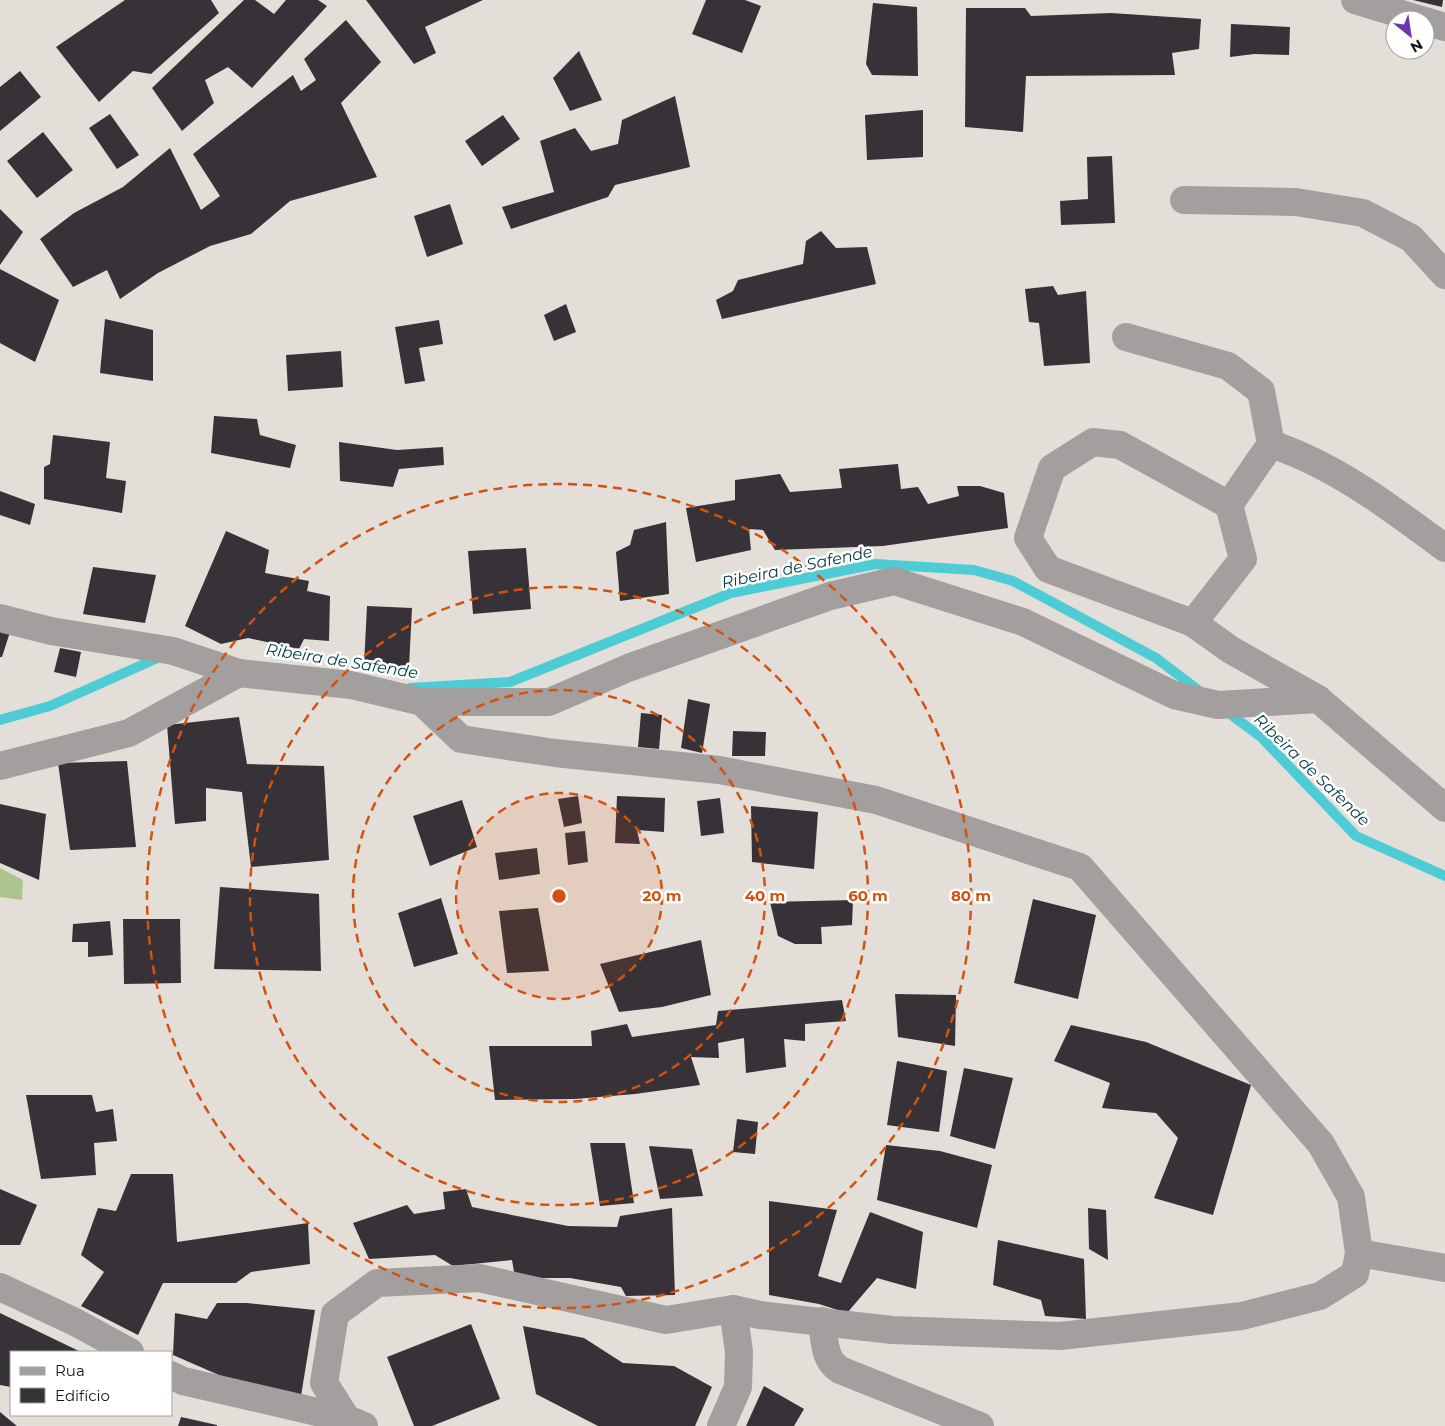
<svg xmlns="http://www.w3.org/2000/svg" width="1445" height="1426" viewBox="0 0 1445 1426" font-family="Montserrat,sans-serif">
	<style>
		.green { fill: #adc48f }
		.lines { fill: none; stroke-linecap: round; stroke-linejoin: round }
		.stream { stroke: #4eccd6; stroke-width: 10 }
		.building { fill: #363238 }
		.minor { stroke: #a39f9e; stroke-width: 28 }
		.ring { fill: none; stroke: #d3520d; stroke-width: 2.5; stroke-dasharray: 9 6 }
		.labels { text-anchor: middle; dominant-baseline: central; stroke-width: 5; stroke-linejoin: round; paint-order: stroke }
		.water-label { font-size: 16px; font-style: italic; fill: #044045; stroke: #fff }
		.centre { fill: #d3520d; stroke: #fff; stroke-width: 2.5 }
		.ring-label { font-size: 15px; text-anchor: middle; font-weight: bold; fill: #d3520d; stroke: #fff; stroke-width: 5; stroke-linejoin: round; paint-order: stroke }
	</style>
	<rect width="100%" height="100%" fill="#e4ded8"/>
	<!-- green -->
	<path class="green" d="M 0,868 L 23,880 L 22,900 L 0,897 Z"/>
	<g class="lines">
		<!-- stream -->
		<g class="stream">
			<path d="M 410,688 L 510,682 L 731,593 L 876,564 L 974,570 L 1013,581 L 1156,658 L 1202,693"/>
			<path d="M 1226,711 L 1261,737 L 1356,836 L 1445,876"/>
			<path d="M 0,720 L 50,706 L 162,656"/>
		</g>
	</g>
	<!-- building -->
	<g class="building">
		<path d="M 125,0 L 211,0 L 219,13 L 151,74 L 133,71 L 99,102 L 56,47 Z"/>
		<path d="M 244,0 L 255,0 L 274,14 L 286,0 L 318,0 L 327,6 L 252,88 L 228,67 L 205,80 L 214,103 L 182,131 L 152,88 Z"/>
		<path d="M 366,0 L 483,0 L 425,27 L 436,53 L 414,64 Z"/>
		<path d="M 706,0 L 745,0 L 761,6 L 742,53 L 692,34 Z"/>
		<path d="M 1413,0 L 1443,0 L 1442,7 Z"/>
		<path d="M 873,3 L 917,7 L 918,76 L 872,75 L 866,64 Z"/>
		<path d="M 966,8 L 1025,8 L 1031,16 L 1111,13 L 1201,19 L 1199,49 L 1172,53 L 1175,75 L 1026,76 L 1023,132 L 965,127 Z"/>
		<path d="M 346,20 L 381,62 L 341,103 L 377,177 L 290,201 L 251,234 L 210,246 L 158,273 L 120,299 L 107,270 L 73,287 L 40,239 L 74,213 L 123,187 L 170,148 L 201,210 L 220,196 L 193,154 L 293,75 L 301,91 L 316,80 L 304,59 Z"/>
		<path d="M 1231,24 L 1290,27 L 1289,55 L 1254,54 L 1230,57 Z"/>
		<path d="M 579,51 L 602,100 L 570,111 L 553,78 Z"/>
		<path d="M 20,71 L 41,97 L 0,131 L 0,87 Z"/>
		<path d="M 675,96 L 690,167 L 615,185 L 608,197 L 511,229 L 502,207 L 554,192 L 540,141 L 575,128 L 591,151 L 618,144 L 622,120 Z"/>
		<path d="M 923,110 L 923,157 L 867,160 L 865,115 Z"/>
		<path d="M 110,114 L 139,155 L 117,169 L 89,128 Z"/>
		<path d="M 503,115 L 520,139 L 482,166 L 465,141 Z"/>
		<path d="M 43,132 L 73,170 L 37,198 L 7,161 Z"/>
		<path d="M 1112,156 L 1115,223 L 1061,225 L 1060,201 L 1088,199 L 1087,157 Z"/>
		<path d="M 450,204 L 463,244 L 427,257 L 414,216 Z"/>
		<path d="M 0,209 L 23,232 L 0,265 Z"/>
		<path d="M 821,231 L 836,248 L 867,247 L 876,284 L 722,319 L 716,300 L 733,291 L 738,280 L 803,264 L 806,241 Z"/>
		<path d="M 0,269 L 59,300 L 35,362 L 0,343 Z"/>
		<path d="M 1053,286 L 1058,295 L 1086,291 L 1090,363 L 1044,366 L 1039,323 L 1029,322 L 1025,289 Z"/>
		<path d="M 566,304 L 576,332 L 554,341 L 544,315 Z"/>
		<path d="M 105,319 L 153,330 L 153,381 L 100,373 Z"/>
		<path d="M 439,320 L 443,344 L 419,348 L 425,381 L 405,384 L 395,327 Z"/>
		<path d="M 341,351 L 343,387 L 288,391 L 286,355 Z"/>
		<path d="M 214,416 L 257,419 L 260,435 L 296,445 L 290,468 L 211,453 Z"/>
		<path d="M 53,435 L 110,442 L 106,478 L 126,481 L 122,513 L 44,499 L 44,467 L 50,464 Z"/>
		<path d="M 339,442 L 397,450 L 443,447 L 444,465 L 399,469 L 393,487 L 340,481 Z"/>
		<path d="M 898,464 L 901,489 L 918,487 L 928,504 L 959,496 L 957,486 L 980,486 L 1004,493 L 1008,528 L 883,546 L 775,550 L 763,530 L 749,529 L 751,550 L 696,562 L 686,508 L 735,500 L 735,480 L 780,474 L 790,492 L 842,488 L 839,469 Z"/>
		<path d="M 0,491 L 35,504 L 30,525 L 0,515 Z"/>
		<path d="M 666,522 L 669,594 L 620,601 L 616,552 L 630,545 L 634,530 Z"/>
		<path d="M 226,531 L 269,550 L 265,573 L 309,581 L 307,591 L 330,596 L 329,641 L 304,639 L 299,649 L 248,638 L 221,644 L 185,626 Z"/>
		<path d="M 526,548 L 531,609 L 473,614 L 468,551 Z"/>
		<path d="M 93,567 L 156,575 L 145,623 L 83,614 Z"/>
		<path d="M 367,606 L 412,608 L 409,667 L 364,665 Z"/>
		<path d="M 0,628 L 10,632 L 2,657 L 0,657 Z"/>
		<path d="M 60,648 L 81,652 L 76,677 L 54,672 Z"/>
		<path d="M 688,699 L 710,704 L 702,753 L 681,748 Z"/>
		<path d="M 641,713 L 662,715 L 659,749 L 638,747 Z"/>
		<path d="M 239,717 L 247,764 L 324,766 L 329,860 L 251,867 L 242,792 L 206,788 L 206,821 L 175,824 L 167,725 Z"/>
		<path d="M 733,731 L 766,732 L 765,756 L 732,756 Z"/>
		<path d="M 127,761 L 136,847 L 70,850 L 58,763 Z"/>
		<path d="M 578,796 L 582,823 L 564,827 L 558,799 Z"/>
		<path d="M 617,796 L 665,798 L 664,832 L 637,830 L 640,844 L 615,843 Z"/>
		<path d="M 720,798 L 724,833 L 701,836 L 697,801 Z"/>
		<path d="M 462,800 L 477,847 L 430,866 L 413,816 Z"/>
		<path d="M 0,804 L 46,814 L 39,880 L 0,863 Z"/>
		<path d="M 751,806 L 818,812 L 814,869 L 752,862 Z"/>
		<path d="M 585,831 L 588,862 L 568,865 L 565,833 Z"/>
		<path d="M 537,848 L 540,874 L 499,880 L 495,853 Z"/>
		<path d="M 220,887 L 319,894 L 321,971 L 214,969 Z"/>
		<path d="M 441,898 L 458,954 L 414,967 L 398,913 Z"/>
		<path d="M 1033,899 L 1096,915 L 1078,999 L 1014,983 Z"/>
		<path d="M 853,900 L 852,925 L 821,927 L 822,944 L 795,944 L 778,936 L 770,902 Z"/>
		<path d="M 538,908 L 549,971 L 507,973 L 499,911 Z"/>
		<path d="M 123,919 L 180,919 L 181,983 L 124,984 Z"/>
		<path d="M 110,921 L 113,955 L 88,957 L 88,942 L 72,942 L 73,924 Z"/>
		<path d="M 701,940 L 711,995 L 662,1007 L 619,1012 L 600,964 Z"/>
		<path d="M 895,994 L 956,995 L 955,1046 L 898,1037 Z"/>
		<path d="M 842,1000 L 846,1021 L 805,1024 L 805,1041 L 784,1039 L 786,1067 L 746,1073 L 744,1038 L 718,1043 L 719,1058 L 691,1057 L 700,1085 L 635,1094 L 575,1099 L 495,1100 L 489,1046 L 592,1046 L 591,1031 L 627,1024 L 632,1037 L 716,1025 L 718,1011 Z"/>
		<path d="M 1071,1025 L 1146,1042 L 1251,1085 L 1213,1215 L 1154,1198 L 1178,1138 L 1156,1113 L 1102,1108 L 1110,1083 L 1054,1061 Z"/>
		<path d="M 897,1061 L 947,1071 L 939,1132 L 887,1125 Z"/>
		<path d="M 964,1068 L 1013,1078 L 995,1149 L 950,1136 Z"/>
		<path d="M 26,1095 L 92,1095 L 96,1112 L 113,1109 L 117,1141 L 94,1143 L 96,1175 L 41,1179 Z"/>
		<path d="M 737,1119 L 758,1122 L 755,1154 L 733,1152 Z"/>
		<path d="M 590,1143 L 625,1143 L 634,1203 L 600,1206 Z"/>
		<path d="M 886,1145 L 940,1151 L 992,1165 L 977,1228 L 877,1200 Z"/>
		<path d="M 649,1146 L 692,1149 L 703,1196 L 660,1199 Z"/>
		<path d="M 131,1174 L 173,1174 L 177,1242 L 308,1223 L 310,1264 L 251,1272 L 236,1283 L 163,1283 L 138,1335 L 81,1306 L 104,1272 L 81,1255 L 98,1208 L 116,1211 Z"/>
		<path d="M 0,1189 L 37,1205 L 20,1245 L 0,1245 Z"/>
		<path d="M 466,1189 L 472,1207 L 568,1226 L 617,1227 L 620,1216 L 672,1208 L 675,1295 L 626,1296 L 621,1287 L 570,1278 L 515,1278 L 512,1260 L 453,1266 L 435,1255 L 369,1259 L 353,1223 L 407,1205 L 414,1214 L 445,1209 L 443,1192 Z"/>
		<path d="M 769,1201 L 837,1210 L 818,1276 L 841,1283 L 870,1212 L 923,1232 L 916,1289 L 877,1278 L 847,1313 L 819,1304 L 769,1295 Z"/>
		<path d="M 1088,1208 L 1106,1210 L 1108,1260 L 1089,1249 Z"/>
		<path d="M 998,1240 L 1084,1259 L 1086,1319 L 1045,1316 L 1041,1300 L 993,1285 Z"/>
		<path d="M 217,1303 L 247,1303 L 315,1310 L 301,1396 L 228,1379 L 173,1355 L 175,1313 L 207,1319 Z"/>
		<path d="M 0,1313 L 81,1352 L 11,1352 L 11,1387 L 0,1385 Z"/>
		<path d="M 471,1324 L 500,1399 L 432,1426 L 414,1426 L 387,1357 Z"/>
		<path d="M 523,1326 L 584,1338 L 623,1363 L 674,1366 L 712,1387 L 695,1426 L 598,1426 L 536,1394 Z"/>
		<path d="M 764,1386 L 804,1409 L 794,1426 L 746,1426 Z"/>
		<path d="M 0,1412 L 17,1426 L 0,1426 Z"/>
		<path d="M 181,1417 L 217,1425 L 217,1426 L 178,1426 Z"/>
	</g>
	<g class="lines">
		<!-- minor -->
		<g class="minor">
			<path d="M 1355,0 L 1421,20"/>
			<path d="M 1425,21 L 1445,27"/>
			<path d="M 1184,200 L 1296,202 L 1363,213 L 1411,238 L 1445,275"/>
			<path d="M 1126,337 L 1228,366 L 1261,391 L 1271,444"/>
			<path d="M 0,618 L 51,631 L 173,651 L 239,673 L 351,685 L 422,702 L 461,739 L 555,753 L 719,770 L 876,800 L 1080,867 L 1321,1144 L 1351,1197 L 1359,1253 L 1355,1274 L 1320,1296 L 1242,1316 L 1060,1336 L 892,1330 L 760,1315 L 733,1309 L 666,1320 L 479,1278 L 377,1283 L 335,1314 L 324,1383 L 347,1419 L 364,1426"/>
			<path d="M 1193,623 L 1048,569 L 1028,538 L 1052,468 L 1093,442 L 1120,445 L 1229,505"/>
			<path d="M 1318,699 L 1231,650 L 1193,623 L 1243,559 L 1229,505 L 1271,444 C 1335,465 1391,508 1445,548"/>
			<path d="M 422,702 L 549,702 L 628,668 L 830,596 L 894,581 L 1023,622 L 1174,695 L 1218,705 L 1318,699 L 1445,808"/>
			<path d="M 0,766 L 129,733 L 239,673"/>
			<path d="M 1359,1253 L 1445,1268"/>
			<path d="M 0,1287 L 75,1322 L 130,1352"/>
			<path d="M 822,1321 C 825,1340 823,1359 840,1370 L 980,1426"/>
			<path d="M 171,1375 L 183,1381 L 347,1419"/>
			<path d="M 721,1426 L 738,1387 L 739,1352 L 733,1309"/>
		</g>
	</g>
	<!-- distance rings -->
	<circle cx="559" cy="896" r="103" fill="#d3520d" fill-opacity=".12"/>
	<g class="ring">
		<circle cx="559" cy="896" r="103"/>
		<circle cx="559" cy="896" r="206"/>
		<circle cx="559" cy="896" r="309"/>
		<circle cx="559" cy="896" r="412"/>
	</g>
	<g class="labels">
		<!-- water labels -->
		<g class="water-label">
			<text transform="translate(797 567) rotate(-12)">Ribeira de Safende</text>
			<text transform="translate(342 661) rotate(9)">Ribeira de Safende</text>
			<text transform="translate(1312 770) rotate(44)">Ribeira de Safende</text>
		</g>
	</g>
	<circle cx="559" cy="896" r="8" class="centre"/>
	<g class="ring-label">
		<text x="662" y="901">20 m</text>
		<text x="765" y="901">40 m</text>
		<text x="868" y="901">60 m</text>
		<text x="971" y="901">80 m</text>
	</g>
	<!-- legend -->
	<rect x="10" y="1351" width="162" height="65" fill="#ffffff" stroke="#a3a2a1"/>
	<rect x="20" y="1367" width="25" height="8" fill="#a39f9e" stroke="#a3a2a1"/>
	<text x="55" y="1376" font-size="15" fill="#181614">Rua</text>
	<rect x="20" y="1388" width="25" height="15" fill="#363238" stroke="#a3a2a1"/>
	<text x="55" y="1401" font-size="15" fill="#181614">Edifício</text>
	<!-- north arrow -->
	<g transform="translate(1410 35) rotate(150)"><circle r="24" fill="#ffffff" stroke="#a3a2a1"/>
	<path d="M0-4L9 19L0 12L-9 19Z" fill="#6e34aa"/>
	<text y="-8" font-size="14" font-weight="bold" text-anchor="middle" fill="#181614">N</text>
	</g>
</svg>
